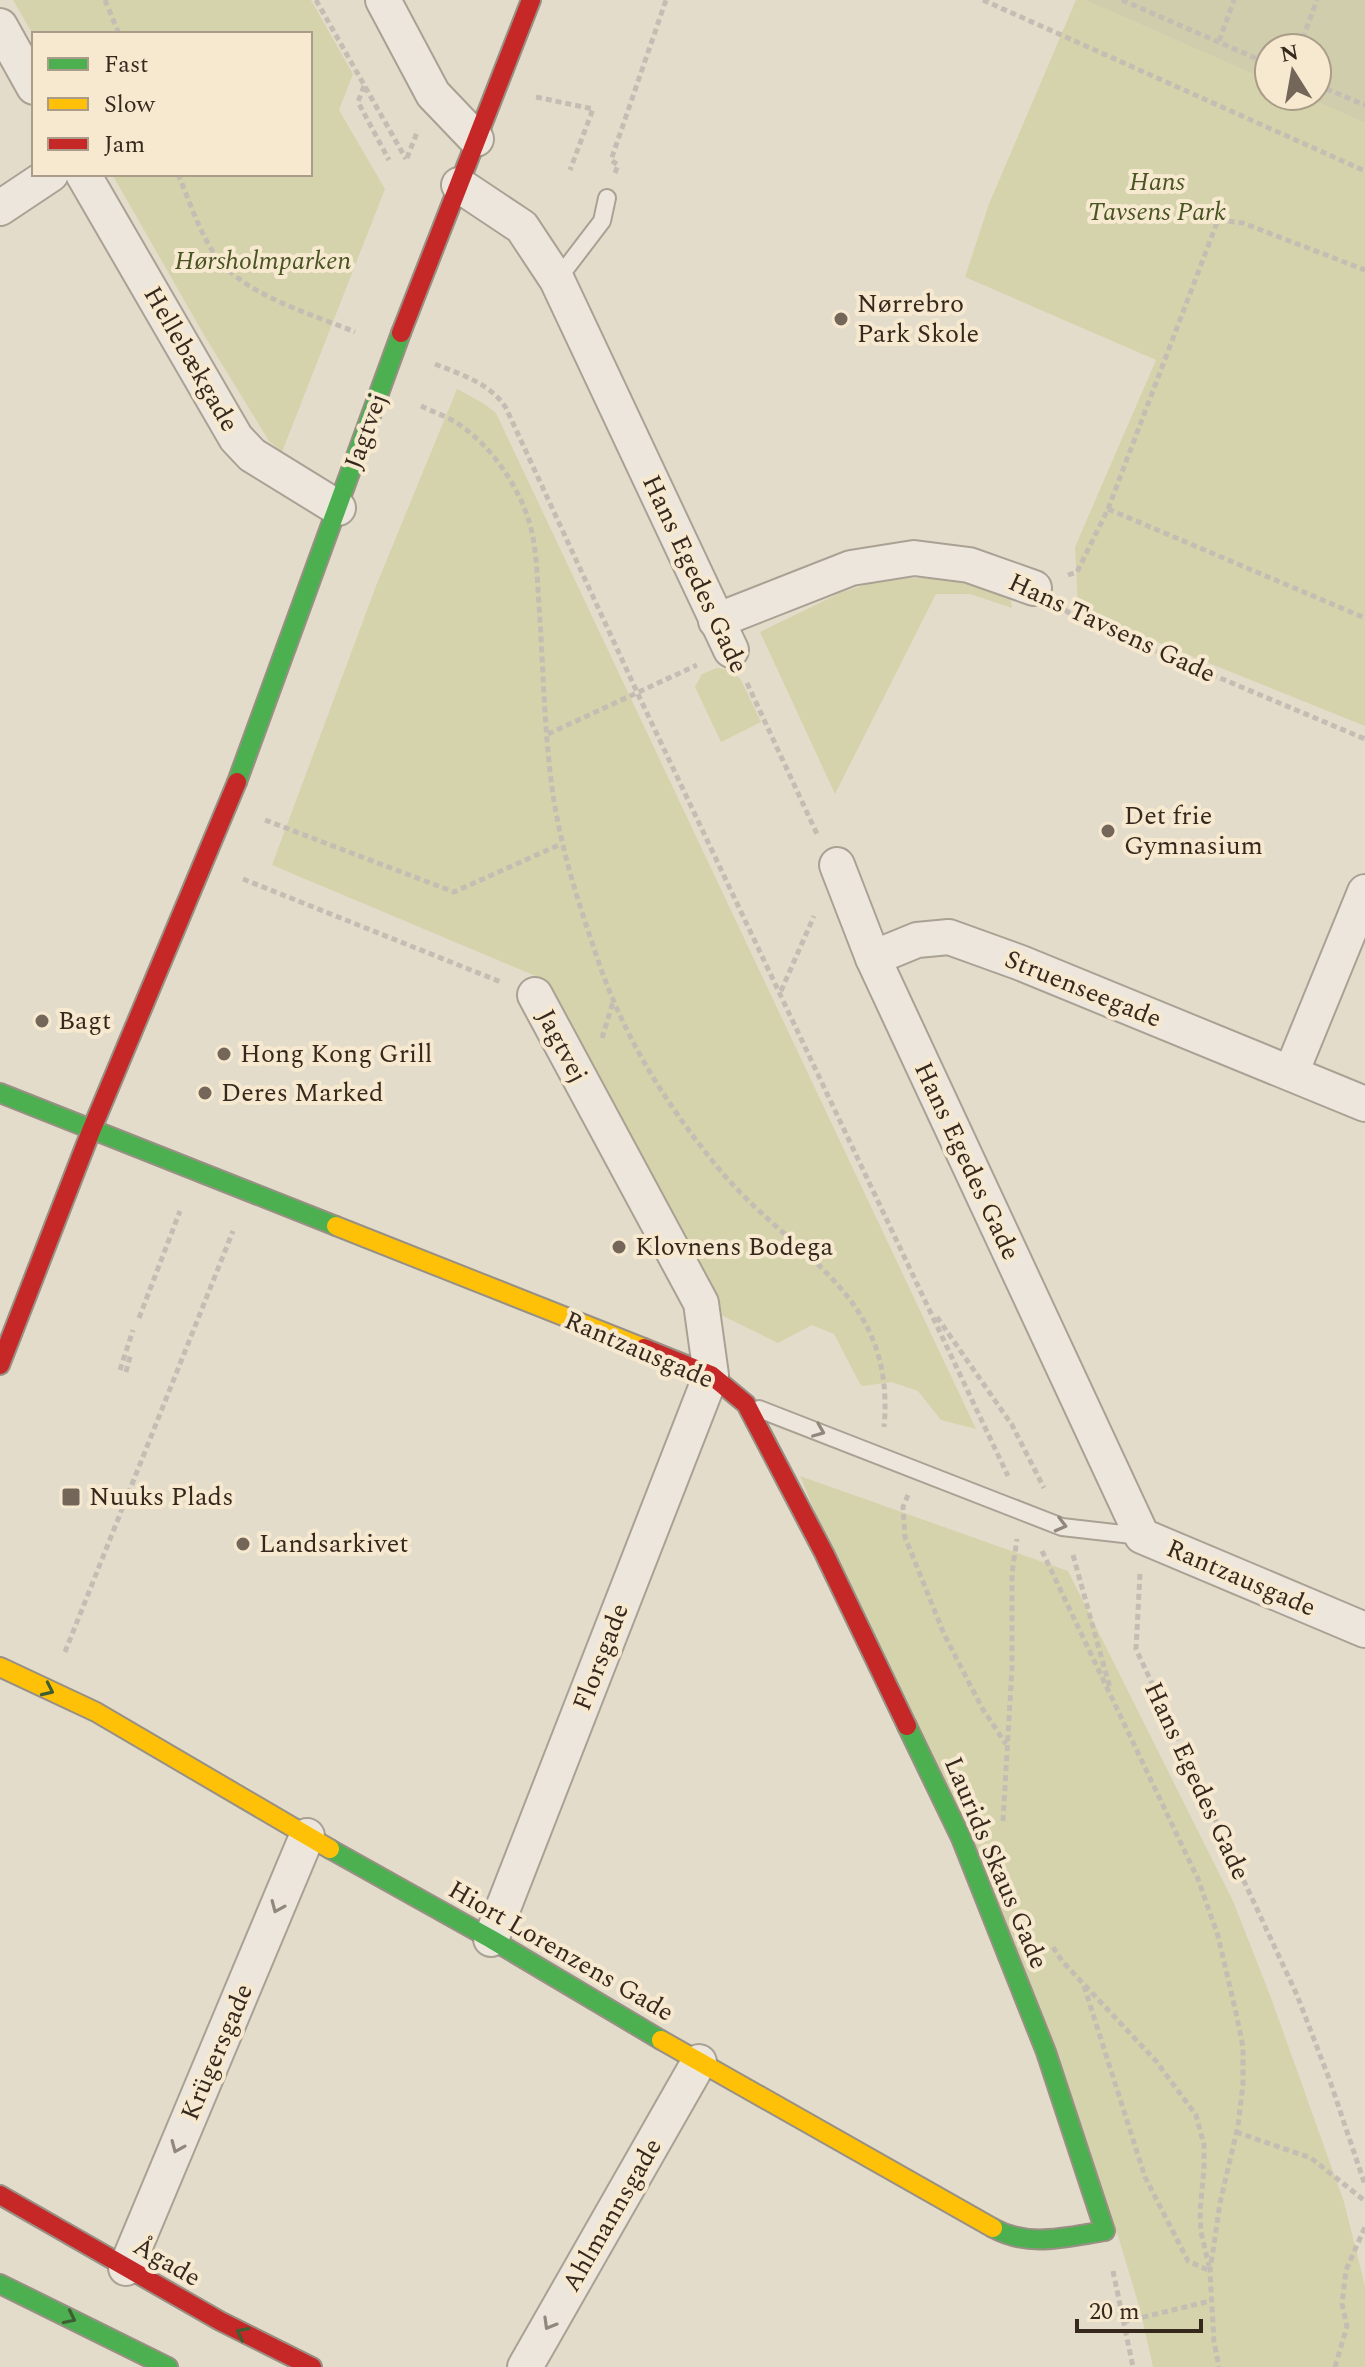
<svg xmlns="http://www.w3.org/2000/svg" width="1365" height="2367" viewBox="0 0 1365 2367" font-family="Spectral,serif">
	<style>
		.green { fill: #d5d3ac }
		.cemetery { fill: #cfcdac }
		.lines { fill: none; stroke-linecap: round; stroke-linejoin: round }
		.lane-casing { stroke: #a9a194; stroke-width: 20 }
		.street-casing { stroke: #a9a194; stroke-width: 38 }
		.fast-casing { stroke: #989084; stroke-width: 22 }
		.slow-casing { stroke: #989084; stroke-width: 22 }
		.jam-casing { stroke: #989084; stroke-width: 22 }
		.path { stroke: #c4bdb3; stroke-width: 5; stroke-dasharray: 6 4; stroke-linecap: butt }
		.lane { stroke: #ece6dc; stroke-width: 16 }
		.street { stroke: #ece6dc; stroke-width: 34 }
		.fast { stroke: #4caf50; stroke-width: 18 }
		.slow { stroke: #ffc107; stroke-width: 18 }
		.jam { stroke: #c62828; stroke-width: 18 }
		.oneway { stroke: #92877c }
		.oneway2 { stroke: #3f5e31 }
		.poi-dot { fill: #74675a; stroke: #f6e9d0; stroke-width: 3 }
		.labels { text-anchor: middle; dominant-baseline: central; stroke-width: 8; stroke-linejoin: round; paint-order: stroke }
		.park-label { font-size: 26px; font-style: italic; fill: #495423; stroke: #f6e9d0 }
		.poi-label { font-size: 26px; fill: #37281d; stroke: #f6e9d0; text-anchor: start }
		.street-label { font-size: 26px; fill: #37281d; stroke: #f6e9d0 }
	</style>
	<rect width="100%" height="100%" fill="#e4dcca"/>
	<!-- green -->
	<g class="green">
		<path d="M 13,0 L 311,0 L 353,74 L 339,110 L 385,189 L 282,452 L 269,441 L 204,335 L 112,174 L 310,174 L 310,34 L 34,34 L 34,36 Z"/>
		<path d="M 1076,0 L 1085,0 L 1269,81 L 1269,96 L 1304,96 L 1365,123 L 1365,726 L 1080,611 L 1078,609 L 1075,547 L 1156,360 L 965,277 L 989,204 Z"/>
		<path d="M 457,389 L 483,403 L 496,413 L 976,1429 L 941,1420 L 918,1391 L 891,1382 L 863,1386 L 860,1384 L 834,1334 L 812,1325 L 778,1343 L 721,1315 L 545,980 L 272,865 L 376,586 Z"/>
		<path d="M 912,578 L 946,578 L 1010,596 L 1012,608 L 970,594 L 936,594 L 835,794 L 760,632 L 840,593 L 874,582 Z"/>
		<path d="M 717,668 L 732,670 L 741,680 L 761,722 L 721,742 L 695,687 L 702,674 Z"/>
		<path d="M 800,1476 L 1068,1571 L 1233,1901 L 1270,1995 L 1344,2202 L 1365,2286 L 1365,2367 L 1153,2367 L 1140,2309 L 1118,2236 Z"/>
	</g>
	<!-- cemetery -->
	<path class="cemetery" d="M 1085,0 L 1365,0 L 1365,123 L 1304,96 L 1317,96 L 1317,48 L 1269,48 L 1269,81 Z"/>
	<g class="lines">
		<defs>
			<g id="lane">
				<path d="M 557,280 L 602,221 L 607,198"/>
				<path d="M 759,1409 L 1062,1527 L 1141,1536"/>
			</g>
			<g id="street">
				<path d="M 383,0 L 433,94 L 476,139"/>
				<path d="M 0,26 L 34,87"/>
				<path d="M 83,174 L 236,438 L 252,455 L 338,508"/>
				<path d="M 459,185 L 522,227 L 557,280 L 731,650"/>
				<path d="M 0,208 L 51,174"/>
				<path d="M 716,621 L 851,568 L 914,558 L 969,565 L 1034,588"/>
				<path d="M 837,865 L 873,958 L 1142,1536 L 1365,1630"/>
				<path d="M 873,958 L 917,940 L 949,937 L 1021,963 L 1365,1104"/>
				<path d="M 1291,1073 L 1365,892"/>
				<path d="M 491,1939 L 711,1375 L 701,1303 L 535,995"/>
				<path d="M 126,2268 L 307,1836"/>
				<path d="M 525,2367 L 699,2062"/>
			</g>
			<g id="fast">
				<path d="M 237,782 L 401,333"/>
				<path d="M 0,1093 L 336,1226"/>
				<path d="M 907,1726 L 961,1838 L 1046,2052 L 1105,2231 C 1066,2237 1029,2248 993,2228"/>
				<path d="M 330,1849 L 491,1939 L 661,2040"/>
				<path d="M 0,2284 L 168,2367"/>
			</g>
			<g id="slow">
				<path d="M 336,1226 L 644,1348"/>
				<path d="M 0,1667 L 96,1712 L 330,1849"/>
				<path d="M 661,2040 L 993,2228"/>
			</g>
			<g id="jam">
				<path d="M 401,333 L 531,0"/>
				<path d="M 644,1348 L 711,1375 L 746,1404 L 824,1553 L 907,1726"/>
				<path d="M 0,1365 L 91,1131 L 237,782"/>
				<path d="M 0,2195 L 220,2321 L 312,2367"/>
			</g>
		</defs>
		<!-- lane casing -->
		<use href="#lane" class="lane-casing"/>
		<!-- street casing -->
		<use href="#street" class="street-casing"/>
		<!-- fast casing -->
		<use href="#fast" class="fast-casing"/>
		<!-- slow casing -->
		<use href="#slow" class="slow-casing"/>
		<!-- jam casing -->
		<use href="#jam" class="jam-casing"/>
		<!-- path -->
		<g class="path">
			<path d="M 105,0 L 119,34"/>
			<path d="M 316,0 L 406,159"/>
			<path d="M 983,0 L 1365,171"/>
			<path d="M 1122,0 L 1269,64"/>
			<path d="M 1219,41 L 1234,0"/>
			<path d="M 1299,48 L 1317,0"/>
			<path d="M 1317,85 L 1365,105"/>
			<path d="M 364,86 L 358,102 L 389,160"/>
			<path d="M 536,97 L 593,109 L 570,170"/>
			<path d="M 407,158 L 418,130"/>
			<path d="M 615,173 L 618,165 L 611,160 L 666,0"/>
			<path d="M 178,174 C 190,202 200,235 218,259 C 247,296 312,314 355,332"/>
			<path d="M 435,364 C 462,375 490,383 506,408 L 637,692 L 1008,1476"/>
			<path d="M 421,406 C 435,413 452,418 464,428 C 493,449 518,486 529,521 C 537,547 537,577 539,605 C 543,663 544,722 551,780 C 559,845 579,905 600,966 C 626,1040 666,1104 715,1164 C 787,1255 897,1289 884,1427"/>
			<path d="M 1108,509 L 1218,220 L 1243,223 L 1365,270"/>
			<path d="M 1068,575 L 1077,572 L 1108,509 L 1365,618"/>
			<path d="M 1065,610 L 1075,617 L 1365,739"/>
			<path d="M 747,683 L 817,834"/>
			<path d="M 548,734 L 697,665"/>
			<path d="M 265,820 L 454,892 L 561,844"/>
			<path d="M 243,879 L 501,982"/>
			<path d="M 781,991 L 814,916"/>
			<path d="M 602,1038 L 613,1002"/>
			<path d="M 937,1317 L 1012,1425 L 1044,1488"/>
			<path d="M 139,1318 L 180,1211"/>
			<path d="M 120,1370 L 133,1330"/>
			<path d="M 126,1372 L 131,1353"/>
			<path d="M 908,1495 L 903,1507 L 905,1537 L 944,1634 L 982,1708 L 1006,1744"/>
			<path d="M 1042,1551 L 1198,1879 L 1218,1936 L 1236,2013 L 1243,2047 L 1243,2084 L 1238,2126 L 1220,2203 L 1210,2271 L 1214,2342 L 1219,2367"/>
			<path d="M 1073,1555 L 1110,1688"/>
			<path d="M 1140,1574 L 1136,1649 L 1297,1995 L 1330,2081 L 1365,2185"/>
			<path d="M 65,1652 L 233,1231"/>
			<path d="M 1003,1821 L 1012,1668 L 1012,1573 L 1017,1539"/>
			<path d="M 1053,1947 L 1062,1961 L 1156,2061 L 1196,2115 L 1204,2145 L 1204,2169 L 1200,2211 L 1201,2232 L 1209,2266"/>
			<path d="M 1084,1986 L 1145,2177 L 1188,2261 L 1210,2271"/>
			<path d="M 1236,2132 L 1311,2158 L 1365,2201"/>
			<path d="M 1113,2271 L 1133,2367"/>
			<path d="M 1123,2322 L 1210,2301"/>
			<path d="M 1335,2367 L 1347,2326 L 1342,2304 L 1346,2270 L 1365,2227"/>
		</g>
		<!-- lane -->
		<use href="#lane" class="lane"/>
		<!-- street -->
		<use href="#street" class="street"/>
		<!-- fast -->
		<use href="#fast" class="fast"/>
		<!-- slow -->
		<use href="#slow" class="slow"/>
		<!-- jam -->
		<use href="#jam" class="jam"/>
	</g>
	<!-- one-way arrows -->
	<defs><path id="oneway-chevron" d="M-2-3.5L2.5 0L-2 3.5" fill="none" stroke-width="1.6" stroke-linecap="round" stroke-linejoin="round" transform="scale(2)"/></defs>
	<g class="oneway">
		<use href="#oneway-chevron" transform="translate(819 1431) rotate(22)"/>
		<use href="#oneway-chevron" transform="translate(1061 1525) rotate(15)"/>
		<use href="#oneway-chevron" transform="translate(277 1907) rotate(113)"/>
		<use href="#oneway-chevron" transform="translate(177 2147) rotate(113)"/>
		<use href="#oneway-chevron" transform="translate(549 2324) rotate(120)"/>
	</g>
	<g class="oneway2">
		<use href="#oneway-chevron" transform="translate(48 1690) rotate(25)"/>
		<use href="#oneway-chevron" transform="translate(70 2318) rotate(26)"/>
		<use href="#oneway-chevron" transform="translate(242 2333) rotate(-153)"/>
	</g>
	<!-- markers -->
	<g class="poi-dot">
		<circle cx="841" cy="319" r="8"/>
		<circle cx="1108" cy="831" r="8"/>
		<circle cx="42" cy="1021" r="8"/>
		<circle cx="224" cy="1054" r="8"/>
		<circle cx="205" cy="1093" r="8"/>
		<circle cx="619" cy="1247" r="8"/>
		<rect x="61" y="1487" width="20" height="20" rx="4"/>
		<circle cx="243" cy="1544" r="8"/>
	</g>
	<g class="labels">
		<!-- park labels -->
		<g class="park-label">
			<text x="1157" y="182">Hans<tspan x="1157" dy="30">Tavsens Park</tspan></text>
			<text x="263" y="261">Hørsholmparken</text>
		</g>
		<!-- poi labels -->
		<g class="poi-label">
			<text x="857" y="304">Nørrebro<tspan x="857" dy="30">Park Skole</tspan></text>
			<text x="1124" y="816">Det frie<tspan x="1124" dy="30">Gymnasium</tspan></text>
			<text x="58" y="1021">Bagt</text>
			<text x="240" y="1054">Hong Kong Grill</text>
			<text x="221" y="1093">Deres Marked</text>
			<text x="635" y="1247">Klovnens Bodega</text>
			<text x="89" y="1497">Nuuks Plads</text>
			<text x="259" y="1544">Landsarkivet</text>
		</g>
		<!-- street labels -->
		<g class="street-label">
			<text transform="translate(191 359) rotate(60)">Hellebækgade</text>
			<text transform="translate(366 431) rotate(-70)">Jagtvej</text>
			<text transform="translate(695 574) rotate(65)">Hans Egedes Gade</text>
			<text transform="translate(1112 628) rotate(25)">Hans Tavsens Gade</text>
			<text transform="translate(1083 989) rotate(22)">Struenseegade</text>
			<text transform="translate(562 1046) rotate(62)">Jagtvej</text>
			<text transform="translate(967 1161) rotate(65)">Hans Egedes Gade</text>
			<text transform="translate(639 1350) rotate(23)">Rantzausgade</text>
			<text transform="translate(1241 1578) rotate(23)">Rantzausgade</text>
			<text transform="translate(601 1657) rotate(-69)">Florsgade</text>
			<text transform="translate(1197 1781) rotate(65)">Hans Egedes Gade</text>
			<text transform="translate(996 1863) rotate(67)">Laurids Skaus Gade</text>
			<text transform="translate(561 1951) rotate(30)">Hiort Lorenzens Gade</text>
			<text transform="translate(217 2052) rotate(-67)">Krügersgade</text>
			<text transform="translate(612 2215) rotate(-60)">Ahlmannsgade</text>
			<text transform="translate(167 2262) rotate(30)">Ågade</text>
		</g>
	</g>
	<!-- legend -->
	<rect x="32" y="32" width="280" height="144" fill="#f6e9d0" stroke="#aa9c88" stroke-width="2"/>
	<rect x="48" y="58" width="40" height="12" fill="#4caf50" stroke="#aa9c88" stroke-width="2"/>
	<text x="104" y="72" font-size="24" fill="#37281d">Fast</text>
	<rect x="48" y="98" width="40" height="12" fill="#ffc107" stroke="#aa9c88" stroke-width="2"/>
	<text x="104" y="112" font-size="24" fill="#37281d">Slow</text>
	<rect x="48" y="138" width="40" height="12" fill="#c62828" stroke="#aa9c88" stroke-width="2"/>
	<text x="104" y="152" font-size="24" fill="#37281d">Jam</text>
	<!-- north arrow -->
	<g transform="translate(1293 72) rotate(349)"><circle r="38" fill="#f6e9d0" stroke="#aa9c88" stroke-width="2"/>
	<path d="M0-6L14 30L0 20L-14 30Z" fill="#74675a"/>
	<text y="-12" font-size="22" font-weight="bold" text-anchor="middle" fill="#37281d">N</text>
	</g>
	<!-- scale -->
	<path d="M1077 2319v12h124v-12" fill="none" stroke="#37281d" stroke-width="4"/>
	<text x="1089" y="2319" font-size="24" fill="#37281d" stroke="#f6e9d0" stroke-width="6" paint-order="stroke">20 m</text>
</svg>
